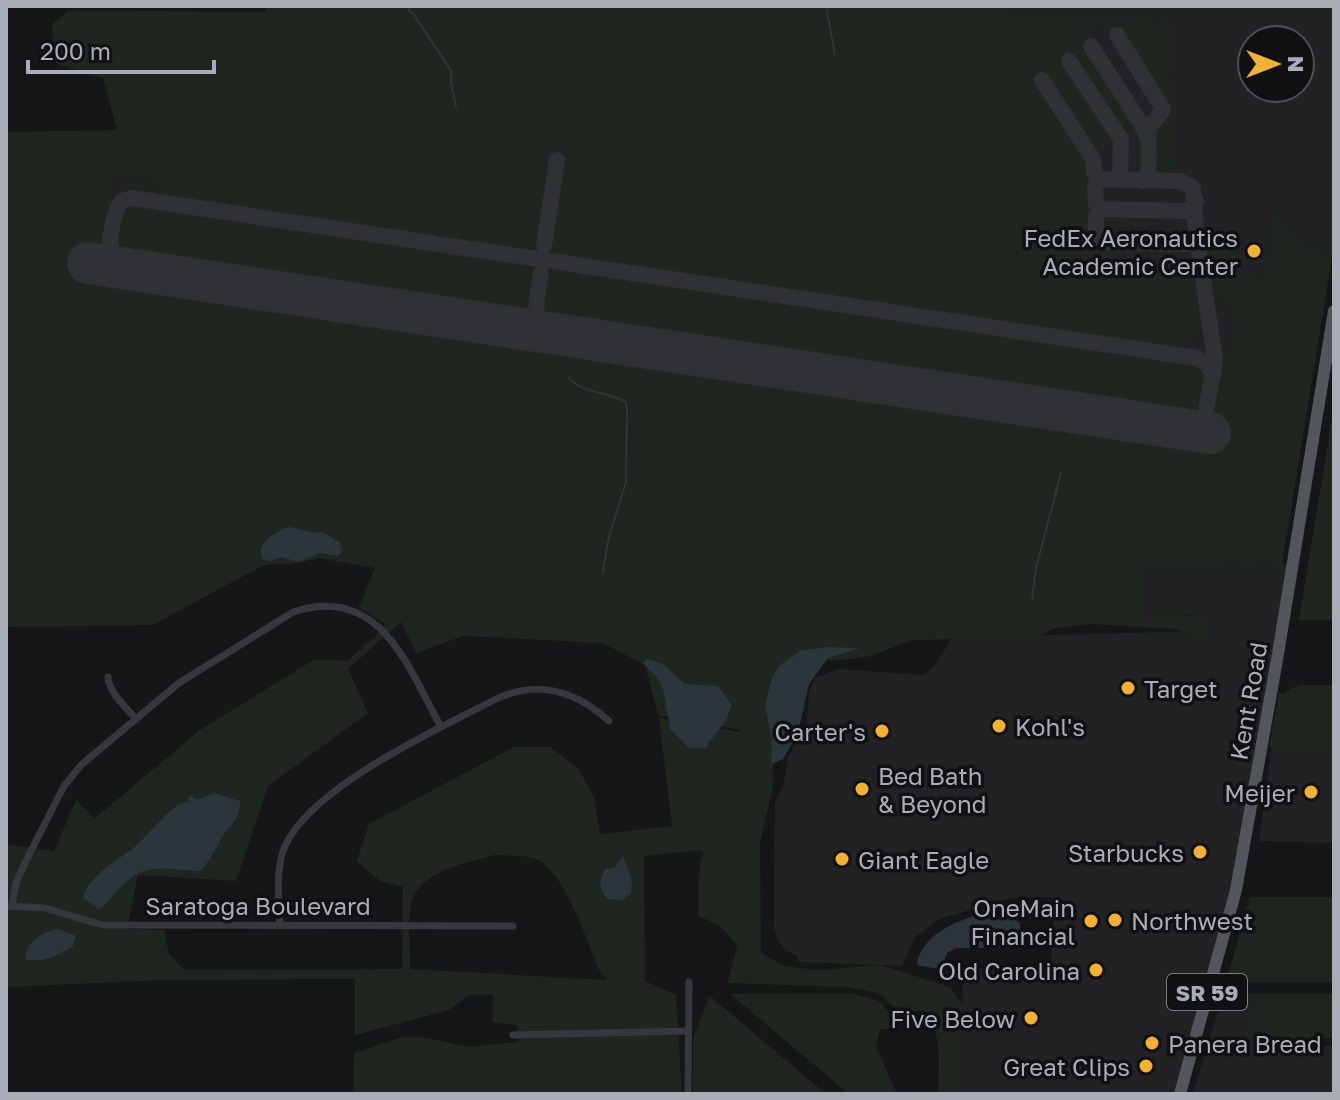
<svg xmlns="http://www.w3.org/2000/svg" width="1340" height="1100" viewBox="0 0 1340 1100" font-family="'Golos Text',sans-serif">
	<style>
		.built { fill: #222225; fill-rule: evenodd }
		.green { fill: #1e261f; fill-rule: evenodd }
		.water { fill: #2c353c }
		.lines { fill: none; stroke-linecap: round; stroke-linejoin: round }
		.stream { stroke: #2c353c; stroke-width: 2 }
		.taxiway { stroke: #303135; stroke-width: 16 }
		.runway { stroke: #303135; stroke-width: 42 }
		.minor { stroke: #37383d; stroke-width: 7 }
		.primary { stroke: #53555c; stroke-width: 12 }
		.poi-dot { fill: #f2b134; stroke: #111113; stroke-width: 3 }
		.labels { text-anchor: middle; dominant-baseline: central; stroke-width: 7; stroke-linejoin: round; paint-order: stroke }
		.shield { fill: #111113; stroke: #7b7e86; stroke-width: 2 }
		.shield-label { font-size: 22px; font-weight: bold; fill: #a8adb8 }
		.poi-label { font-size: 24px; fill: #a8adb8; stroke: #111113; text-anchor: end }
		.street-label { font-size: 24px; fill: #a8adb8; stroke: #111113 }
	</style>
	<rect width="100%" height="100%" fill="#161618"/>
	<!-- built -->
	<g class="built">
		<path d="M 1005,6 L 1334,6 L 1334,244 L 1282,564 L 1291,564 L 1246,826 L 1179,1094 L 961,1094 L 963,969 L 1051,966 L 1055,901 L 1050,897 L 1011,898 L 939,919 L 915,937 L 902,966 L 798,962 L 797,955 L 786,951 L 777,939 L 774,927 L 775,802 L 783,788 L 788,757 L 807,722 L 809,692 L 815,678 L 839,669 L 923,675 L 935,665 L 951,640 L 966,637 L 1205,631 L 1201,615 L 1143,617 L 466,473 L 93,473 L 6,132 L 431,126 L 1005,16 ZM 1252,40 L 1300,40 L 1300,88 L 1252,88 Z"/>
		<path d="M 1272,747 L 1334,747 L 1334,843 L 1259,841 Z"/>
		<path d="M 1223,995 L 1237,996 L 1253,1004 L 1254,1041 L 1268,1044 L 1334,1046 L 1334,1094 L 1193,1094 Z"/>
	</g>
	<!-- green -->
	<g class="green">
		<path d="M 265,6 L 1005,6 L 1005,17 L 1173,20 L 1172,107 L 1179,108 L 1176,113 L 1172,113 L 1168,108 L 1115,25 L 1101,26 L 1082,38 L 1142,134 L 1141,174 L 1136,174 L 1137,139 L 1128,124 L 1116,131 L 1070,59 L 1066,62 L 1111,134 L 1089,148 L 1043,77 L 1038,80 L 1088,158 L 1090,226 L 1088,258 L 1193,261 C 1201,288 1214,343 1175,349 L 565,258 L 553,251 L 551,241 L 560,178 L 569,168 L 571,157 L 565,148 C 556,146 547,146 543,156 C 541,164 546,168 548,175 C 550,185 541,237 537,247 L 528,251 L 163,197 L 149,180 L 116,176 L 103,256 L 89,255 L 87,272 L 1208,441 L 1221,360 L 1237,337 L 1232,304 L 1210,287 L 1202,229 L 1209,229 L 1212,237 C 1221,242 1231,241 1236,233 L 1238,212 L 1244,213 L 1241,239 L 1235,244 L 1235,260 L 1239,261 L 1237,273 L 1263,277 L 1274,218 L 1273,212 L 1319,253 L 1332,256 L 1282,564 L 1145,565 L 1143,617 L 1201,615 L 1209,622 L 1208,637 L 1198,645 L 1190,635 L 1176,629 L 1091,624 L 1055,628 L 1036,638 L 912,640 L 871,656 L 854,659 L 828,660 L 800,652 L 765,706 L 772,739 L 773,786 L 760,843 L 761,952 L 783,966 L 818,970 L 881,965 L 950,987 L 962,1004 L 961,1094 L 938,1094 C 939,1065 943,1034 924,1010 L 911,1012 L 897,1009 L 877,993 L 848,987 L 728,983 L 737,946 C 727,930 716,921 698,917 C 699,897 697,870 703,853 L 701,850 L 644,856 L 645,981 L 676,995 L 682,1094 L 353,1094 L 354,1053 L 399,1038 L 422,1037 L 469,1047 L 518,1042 L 517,1025 L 493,1022 L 493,994 L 469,995 L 449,1010 L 355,1035 L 355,979 L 166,980 L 6,987 L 6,844 L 54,851 L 76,800 L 95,818 L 200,730 L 315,659 L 347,661 L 379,633 L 385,624 L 359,607 L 375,568 L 318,558 L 298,563 L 264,565 L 153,625 L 6,627 L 6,132 L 117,130 L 103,78 L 55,63 L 52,24 L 69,10 L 266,12 ZM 401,622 L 416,653 L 463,636 L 603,643 L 645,665 L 658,715 L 741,730 L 741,732 L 659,718 L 672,826 L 600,834 L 594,797 L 578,768 L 550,747 L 514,747 L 369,824 L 357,861 L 380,881 L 403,887 L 402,969 L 184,970 L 169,954 L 164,930 L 127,929 L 138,875 L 236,881 L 268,786 L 368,713 L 348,669 ZM 495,855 C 506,856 521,855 533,858 C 563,866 588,943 599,970 L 607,980 L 410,969 C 411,949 407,925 411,905 C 417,871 467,863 495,855 Z"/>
		<path d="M 1165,121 L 1173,122 L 1174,125 L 1173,175 L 1155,175 L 1153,171 L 1155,128 Z"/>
		<path d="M 135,204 L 522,263 L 530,266 C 537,279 534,302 526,314 L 513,319 L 118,258 C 114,251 117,218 123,210 C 126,206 130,206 135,204 Z"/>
		<path d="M 559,268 L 1194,364 C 1214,370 1206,401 1198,416 L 1186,419 L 550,324 L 541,312 C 543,295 541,274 559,268 Z"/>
		<path d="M 1334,406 L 1334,620 L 1299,620 Z"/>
		<path d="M 1303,685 L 1334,685 L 1334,747 L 1269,747 L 1279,693 L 1284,694 L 1291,688 Z"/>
		<path d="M 1250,897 L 1334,897 L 1334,982 L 1226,982 Z"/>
		<path d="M 730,994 L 854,994 L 879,1001 L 890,1014 L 890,1029 L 880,1029 L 876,1046 L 897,1094 L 849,1094 Z"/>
		<path d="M 1243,994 L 1334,994 L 1334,1037 L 1265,1043 L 1253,1041 L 1253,1004 L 1237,996 Z"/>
		<path d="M 709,996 L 710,996 L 826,1094 L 693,1094 L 693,1039 Z"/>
	</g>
	<!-- water -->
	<g class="water">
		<path d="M 287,527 C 300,527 310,535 323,532 L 340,543 L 342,553 L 337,556 L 320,553 L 299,562 L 281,557 L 271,561 L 263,559 L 260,552 C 264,537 274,534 287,527 Z"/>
		<path d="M 825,647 L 860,648 L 828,658 L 809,684 L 798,733 L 783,759 L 771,764 L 772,739 L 765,706 L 772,678 L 780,665 L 800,651 Z"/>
		<path d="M 647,659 L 663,664 L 685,684 L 718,686 L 732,705 L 726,720 L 705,748 L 689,748 L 670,729 L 663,689 L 657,677 L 643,663 Z"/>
		<path d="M 214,793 L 240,801 C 242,818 229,825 221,839 C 214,851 210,861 200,871 C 172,871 149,861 126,882 C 115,891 113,900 99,909 L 83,898 C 87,876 120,859 136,846 C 152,832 168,806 189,801 L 188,797 L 191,796 L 197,800 Z"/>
		<path d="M 623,856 L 632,880 L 631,893 L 622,900 L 607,899 C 599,890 598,878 606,869 L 615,867 Z"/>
		<path d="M 1013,907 L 1014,919 L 1020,923 C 1021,933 1019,942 1010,948 L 956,948 L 947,953 L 943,966 L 938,969 L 917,965 C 923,925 980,913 1013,907 Z"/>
		<path d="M 59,929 L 76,936 L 73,946 C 59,955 42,964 26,959 C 24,943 44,930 59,929 Z"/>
	</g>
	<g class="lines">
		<!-- stream -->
		<g class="stream">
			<path d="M 410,6 L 408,11 L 413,13 L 451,71 L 451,83 L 456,107"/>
			<path d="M 826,6 L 835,54"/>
			<path d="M 569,378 C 581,393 609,392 626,402 L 627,409 L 626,482 L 608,540 L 603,572"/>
			<path d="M 1032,599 L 1036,568 L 1061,473"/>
		</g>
		<!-- taxiway -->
		<g class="taxiway">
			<path d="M 1117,35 L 1163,109 C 1160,118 1151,121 1149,130 C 1146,145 1154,171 1142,181"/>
			<path d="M 1091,46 L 1145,130 L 1148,140"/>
			<path d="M 1069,61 L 1121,139 L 1120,175 L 1125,180"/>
			<path d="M 1042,80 L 1093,159 L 1094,173 L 1098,179 L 1180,181 L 1193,188 L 1196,232 L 1215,360 L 1205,416 L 1197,424 L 1177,428"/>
			<path d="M 1101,180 L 1095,186 L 1096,204 L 1102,209 L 1184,211 L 1192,207 L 1196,201"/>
			<path d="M 1102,209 L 1096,216 L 1096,236 L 1101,242 L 1185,244 L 1193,240 L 1196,232"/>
			<path d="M 544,246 L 557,160"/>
			<path d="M 119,268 L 112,264 C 108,247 111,215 122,201 L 132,198 L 1197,358 L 1207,364 L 1213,375"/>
			<path d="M 541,273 C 538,295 528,322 553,333"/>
			<path d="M 505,326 C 519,327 529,324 535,311"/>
		</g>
		<!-- runway -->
		<path class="runway" d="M 88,263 L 1210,433"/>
		<!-- minor -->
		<g class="minor">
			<path d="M 108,677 C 109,693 125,706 136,719"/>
			<path d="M 6,906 L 45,908 L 102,925 L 513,926"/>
			<path d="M 12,906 L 16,883 L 26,861 L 64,786 L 81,765 L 179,683 L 293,612 C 380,583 408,667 441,727"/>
			<path d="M 280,925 C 279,899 275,870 285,846 C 312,786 440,728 498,698 C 540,680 576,691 609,721"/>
			<path d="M 513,1035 L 688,1031"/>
			<path d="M 688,1094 L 689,982"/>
		</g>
		<!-- primary -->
		<path class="primary" d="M 1180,1094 L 1236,890 L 1278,654 L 1334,311"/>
	</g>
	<!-- markers -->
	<g class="poi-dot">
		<circle cx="1254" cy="251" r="8"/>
		<circle cx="1128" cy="688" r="8"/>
		<circle cx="999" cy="726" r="8"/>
		<circle cx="882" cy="731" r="8"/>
		<circle cx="862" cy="789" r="8"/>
		<circle cx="1311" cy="792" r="8"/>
		<circle cx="1200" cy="852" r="8"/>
		<circle cx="842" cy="859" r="8"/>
		<circle cx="1115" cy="920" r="8"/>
		<circle cx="1091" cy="921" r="8"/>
		<circle cx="1096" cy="970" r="8"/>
		<circle cx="1031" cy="1018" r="8"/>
		<circle cx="1152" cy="1043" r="8"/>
		<circle cx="1146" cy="1066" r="8"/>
	</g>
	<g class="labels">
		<!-- shield labels -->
		<rect class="shield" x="1167" y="974" width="80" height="36" rx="6"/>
		<g class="shield-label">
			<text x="1207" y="992">SR 59</text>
		</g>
		<!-- poi labels -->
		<g class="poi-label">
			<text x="1238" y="237">FedEx Aeronautics<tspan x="1238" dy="28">Academic Center</tspan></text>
			<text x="1144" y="688" text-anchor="start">Target</text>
			<text x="1015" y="726" text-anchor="start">Kohl's</text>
			<text x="866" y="731">Carter's</text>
			<text x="878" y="775" text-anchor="start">Bed Bath<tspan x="878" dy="28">&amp; Beyond</tspan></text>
			<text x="1295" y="792">Meijer</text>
			<text x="1184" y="852">Starbucks</text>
			<text x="858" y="859" text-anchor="start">Giant Eagle</text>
			<text x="1075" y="907">OneMain<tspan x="1075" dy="28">Financial</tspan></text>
			<text x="1131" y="920" text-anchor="start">Northwest</text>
			<text x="1080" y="970">Old Carolina</text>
			<text x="1015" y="1018">Five Below</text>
			<text x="1168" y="1043" text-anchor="start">Panera Bread</text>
			<text x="1130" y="1066">Great Clips</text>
		</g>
		<!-- street labels -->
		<g class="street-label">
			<text transform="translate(1248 701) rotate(-80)">Kent Road</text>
			<text x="258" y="905">Saratoga Boulevard</text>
		</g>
	</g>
	<!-- border -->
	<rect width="1340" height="1100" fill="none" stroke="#a8adb8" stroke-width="16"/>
	<!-- north arrow -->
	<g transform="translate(1276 64) rotate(90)"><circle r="38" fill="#111113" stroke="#4d4f55" stroke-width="2"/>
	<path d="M0-6L14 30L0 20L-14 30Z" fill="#f2b134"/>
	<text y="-12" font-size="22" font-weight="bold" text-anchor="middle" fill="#a8adb8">N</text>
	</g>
	<!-- scale -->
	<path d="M28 60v12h186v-12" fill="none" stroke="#a8adb8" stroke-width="4"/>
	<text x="40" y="60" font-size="24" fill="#a8adb8" stroke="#111113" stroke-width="6" paint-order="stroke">200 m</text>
</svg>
